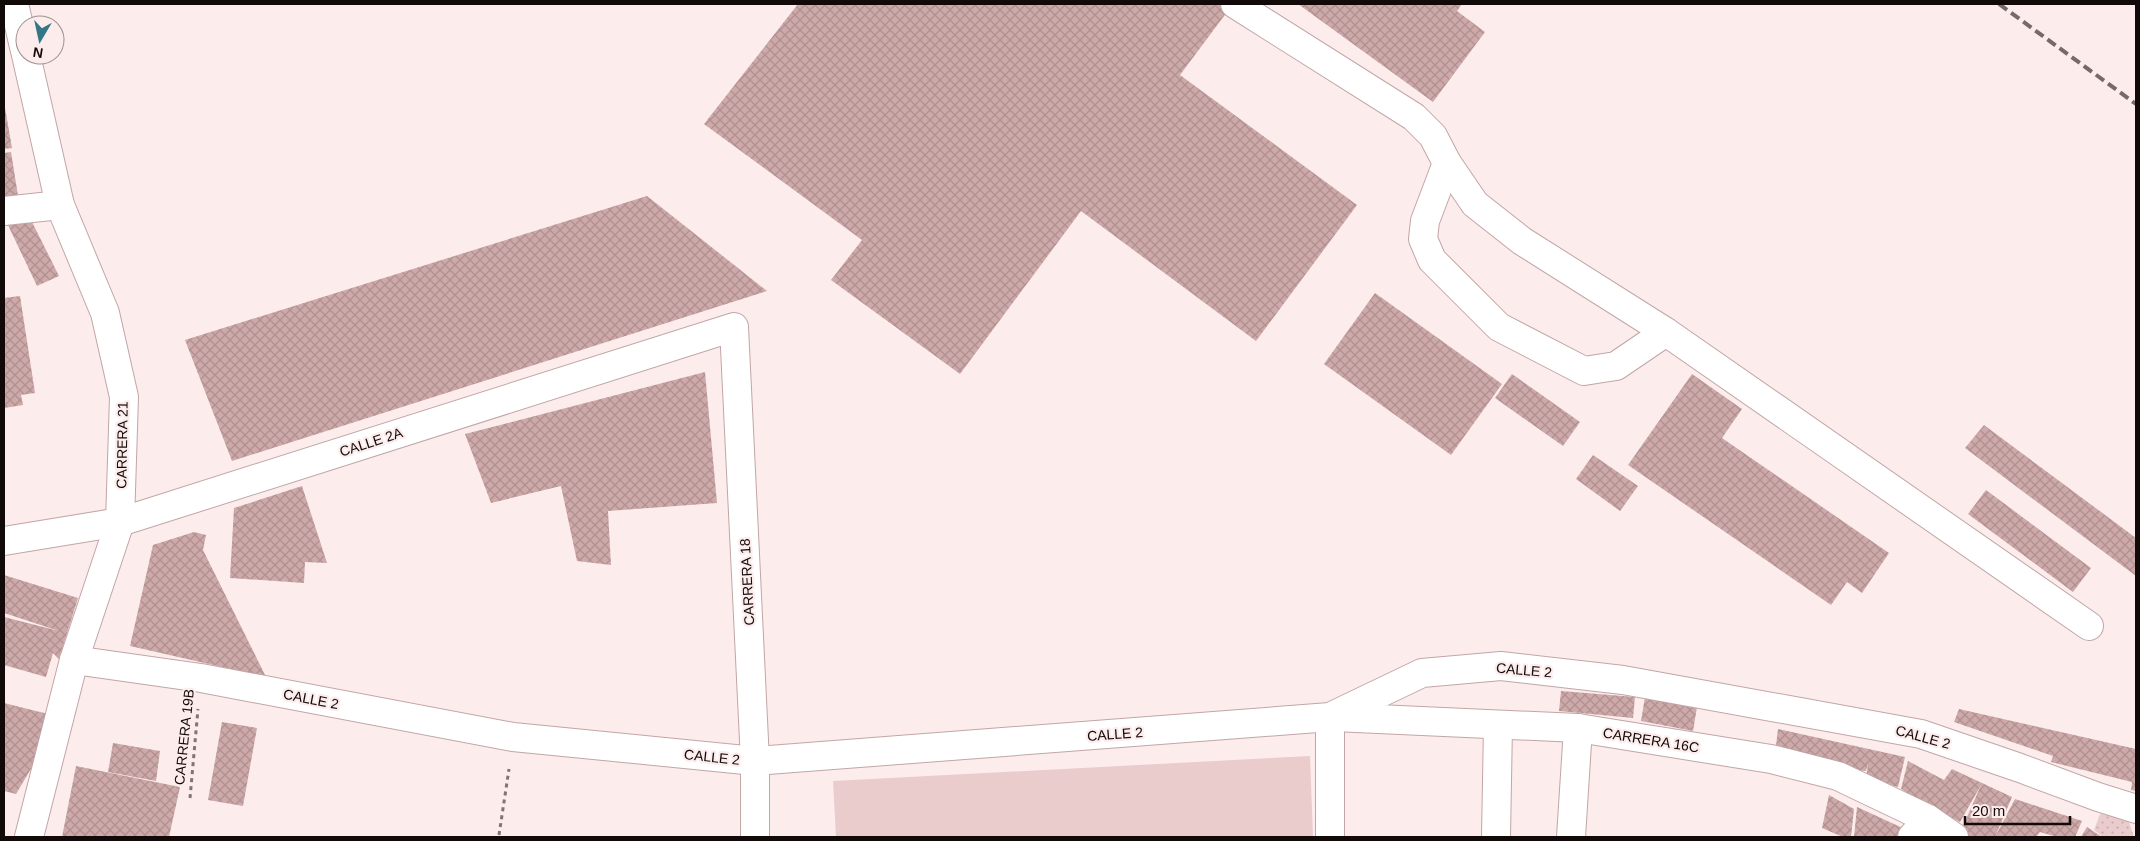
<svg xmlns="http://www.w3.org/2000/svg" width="2140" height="841" viewBox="0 0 2140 841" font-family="Arial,sans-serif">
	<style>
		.grass { fill: url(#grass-dots) }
		.garden { fill: #eacccc }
		.building { fill: url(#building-cross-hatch) }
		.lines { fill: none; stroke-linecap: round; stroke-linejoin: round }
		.minor-casing { stroke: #c1a6a7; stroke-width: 30 }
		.path { stroke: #817474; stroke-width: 3; stroke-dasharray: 4 4; stroke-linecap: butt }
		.minor { stroke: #fff; stroke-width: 28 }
		.rail { stroke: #756969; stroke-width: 4; stroke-dasharray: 10 5; stroke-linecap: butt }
		.labels { text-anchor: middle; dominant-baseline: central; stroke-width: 4.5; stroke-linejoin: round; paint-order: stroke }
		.street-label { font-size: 14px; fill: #120909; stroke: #fdecec }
	</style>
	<defs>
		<pattern id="grass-dots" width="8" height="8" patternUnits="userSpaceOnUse" patternTransform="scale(1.25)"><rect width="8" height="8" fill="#eacccc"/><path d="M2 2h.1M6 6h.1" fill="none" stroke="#c8aeae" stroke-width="1.8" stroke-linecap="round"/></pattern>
		<pattern id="building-cross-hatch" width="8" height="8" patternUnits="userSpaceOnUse" patternTransform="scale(1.25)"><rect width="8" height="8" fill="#cea9a9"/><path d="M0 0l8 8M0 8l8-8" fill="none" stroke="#b09090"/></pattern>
	</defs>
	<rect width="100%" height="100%" fill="#fdecec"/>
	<!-- grass -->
	<path class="grass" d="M 2100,814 L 2127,816 L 2134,837 L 2103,837 L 2094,830 Z"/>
	<!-- garden -->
	<path class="garden" d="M 1310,756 L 1313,837 L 836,837 L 833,781 Z"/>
	<!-- building -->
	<g class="building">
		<path d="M 798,4 L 1233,4 L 1180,75 L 1357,205 L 1256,341 L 1081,211 L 960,374 L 831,280 L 862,240 L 704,124 Z"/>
		<path d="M 1298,4 L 1462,4 L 1457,11 L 1485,32 L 1433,102 Z"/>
		<path d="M 4,102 L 12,148 L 4,149 Z"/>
		<path d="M 11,152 L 19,202 L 4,204 L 4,153 Z"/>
		<path d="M 647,196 L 767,291 L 232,461 L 185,340 Z"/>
		<path d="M 28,214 L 59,276 L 37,286 L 7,223 Z"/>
		<path d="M 1375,293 L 1502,384 L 1451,455 L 1324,364 Z"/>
		<path d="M 20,296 L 35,393 L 21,395 L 23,405 L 4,408 L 4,298 Z"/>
		<path d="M 705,372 L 717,503 L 608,511 L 611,565 L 577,561 L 561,486 L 491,503 L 465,434 Z"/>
		<path d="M 1512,374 L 1580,422 L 1563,446 L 1495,398 Z"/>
		<path d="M 1692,374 L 1742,409 L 1722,438 L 1889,553 L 1862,593 L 1847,582 L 1831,605 L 1628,465 Z"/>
		<path d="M 1984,425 L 2136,538 L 2136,576 L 1965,448 Z"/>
		<path d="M 1593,455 L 1638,486 L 1620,511 L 1576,479 Z"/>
		<path d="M 302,486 L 327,563 L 305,562 L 304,583 L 230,578 L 234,508 Z"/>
		<path d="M 1986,490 L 2091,568 L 2073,592 L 1968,514 Z"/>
		<path d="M 194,532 L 206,535 L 203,550 L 266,677 L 130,646 L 153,545 Z"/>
		<path d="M 4,575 L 78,598 L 59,659 L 53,653 L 46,677 L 4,665 L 4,617 L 59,631 L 4,613 Z"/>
		<path d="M 1561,691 L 1635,697 L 1633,718 L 1559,711 Z"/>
		<path d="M 1645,697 L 1697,707 L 1693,731 L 1641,721 Z"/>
		<path d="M 4,703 L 48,714 L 35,762 L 16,794 L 4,791 Z"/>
		<path d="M 1959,709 L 2136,749 L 2136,791 L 2131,790 L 2132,782 L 2051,762 L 2053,756 L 1954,722 Z"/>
		<path d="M 222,722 L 257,728 L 243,806 L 208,800 Z"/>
		<path d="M 1778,729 L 1905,757 L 1898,787 L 1866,779 L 1868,764 L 1866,771 L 1851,770 L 1775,754 Z"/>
		<path d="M 113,743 L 160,751 L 156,781 L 108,772 Z"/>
		<path d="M 1908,761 L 1944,780 L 1952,769 L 2012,797 L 1995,837 L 1969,837 L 1960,833 L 1981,785 L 1960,822 L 1932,809 L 1901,789 Z"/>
		<path d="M 76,766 L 180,787 L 169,837 L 62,837 Z"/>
		<path d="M 1829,795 L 1854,809 L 1851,837 L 1843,837 L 1822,828 Z"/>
		<path d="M 2015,799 L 2082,821 L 2075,837 L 2057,837 L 2040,832 L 2036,837 L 1995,837 Z"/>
		<path d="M 1857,807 L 1907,830 L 1901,837 L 1854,837 Z"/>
		<path d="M 2087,827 L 2102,837 L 2081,837 Z"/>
	</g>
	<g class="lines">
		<defs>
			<g id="minor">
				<path d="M 14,4 L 25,51"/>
				<path d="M 1235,4 L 1414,117 L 1433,136 L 1447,163 L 1475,204 L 1522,241 L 1666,332 L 2089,626"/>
				<path d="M 26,55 L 60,205 L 105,313 L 124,397 L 120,522 L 74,660 L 29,837"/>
				<path d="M 1447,163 L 1425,221 L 1423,239 L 1432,260 L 1499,327 L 1584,371 L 1616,366 L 1666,332"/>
				<path d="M 4,211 L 60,205"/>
				<path d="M 4,541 L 120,522 L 734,327 L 755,761 L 755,837"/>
				<path d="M 74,660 L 201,678 L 513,737 L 755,761 L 1330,717 L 1422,673 L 1501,666 L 1623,680 L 1921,734 L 2020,768 L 2098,797 L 2136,809"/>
				<path d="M 1330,717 L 1330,837"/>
				<path d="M 1334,717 L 1578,728 L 1771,759 L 1838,776 L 1928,819 L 1954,837"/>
				<path d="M 1496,837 L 1498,725"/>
				<path d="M 1571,837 L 1578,728"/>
				<path d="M 1912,837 L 1928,819"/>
			</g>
		</defs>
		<!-- minor casing -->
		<use href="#minor" class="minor-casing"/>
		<!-- path -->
		<g class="path">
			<path d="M 190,798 L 198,709"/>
			<path d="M 499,835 L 509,769"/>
		</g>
		<!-- minor -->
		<use href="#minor" class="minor"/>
		<!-- rail -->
		<path class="rail" d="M 1999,4 L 2136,104"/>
	</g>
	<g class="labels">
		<!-- street labels -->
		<g class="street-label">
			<text transform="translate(371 442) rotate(-18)">CALLE 2A</text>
			<text transform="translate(122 445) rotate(-89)">CARRERA 21</text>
			<text transform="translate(747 582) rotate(-93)">CARRERA 18</text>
			<text transform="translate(1524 670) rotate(5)">CALLE 2</text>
			<text transform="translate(311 699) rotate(11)">CALLE 2</text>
			<text transform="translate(1115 734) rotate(-4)">CALLE 2</text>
			<text transform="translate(184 737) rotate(-84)">CARRERA 19B</text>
			<text transform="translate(1923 737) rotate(15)">CALLE 2</text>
			<text transform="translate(1651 740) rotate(9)">CARRERA 16C</text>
			<text transform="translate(712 757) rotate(6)">CALLE 2</text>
		</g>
	</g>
	<!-- border -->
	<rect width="2140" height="841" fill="none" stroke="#120909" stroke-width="10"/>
	<!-- north arrow -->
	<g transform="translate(40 40) rotate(189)"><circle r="24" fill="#fdecec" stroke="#9f9191"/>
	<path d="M0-4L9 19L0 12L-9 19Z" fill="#337787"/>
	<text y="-8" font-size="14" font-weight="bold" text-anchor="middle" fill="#120909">N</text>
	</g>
	<!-- scale -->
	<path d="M1965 816v8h105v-8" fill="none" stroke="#120909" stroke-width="2.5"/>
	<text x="1972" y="816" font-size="15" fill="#120909" stroke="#fdecec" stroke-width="4" paint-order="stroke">20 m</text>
</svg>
